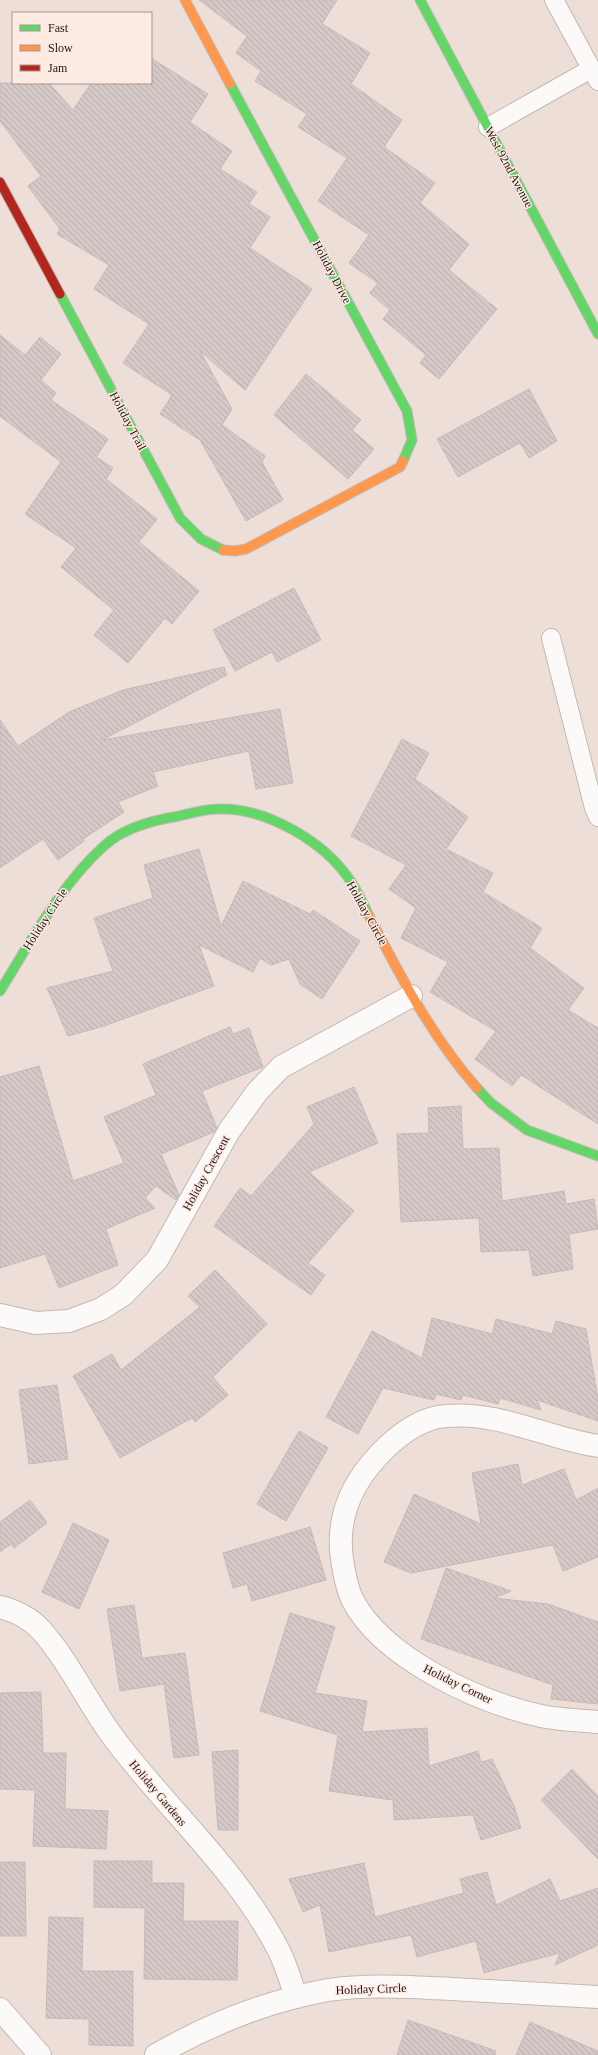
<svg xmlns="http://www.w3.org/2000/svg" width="598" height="2055" viewBox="0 0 598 2055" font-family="Georgia,serif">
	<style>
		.building { fill: url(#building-back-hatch); stroke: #c6bab9 }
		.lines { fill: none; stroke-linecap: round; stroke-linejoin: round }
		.lane-casing { stroke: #c4b8b3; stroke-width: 20 }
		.street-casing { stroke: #c4b8b3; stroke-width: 24 }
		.fast-casing { stroke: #c4b8b3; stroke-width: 11 }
		.slow-casing { stroke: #c4b8b3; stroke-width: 11 }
		.jam-casing { stroke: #c4b8b3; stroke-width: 11 }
		.lane { stroke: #fcfaf9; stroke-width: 18 }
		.street { stroke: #fcfaf9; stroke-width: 22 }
		.fast { stroke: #63d668; stroke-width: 9 }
		.slow { stroke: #ff974d; stroke-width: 9 }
		.jam { stroke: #b3261e; stroke-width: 9 }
		.labels { text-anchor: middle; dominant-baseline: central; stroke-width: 3; stroke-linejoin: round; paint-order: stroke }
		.street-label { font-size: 12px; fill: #201612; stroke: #fdeae3 }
	</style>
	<defs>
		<pattern id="building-back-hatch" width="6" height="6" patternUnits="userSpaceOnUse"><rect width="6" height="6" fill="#d5c9c8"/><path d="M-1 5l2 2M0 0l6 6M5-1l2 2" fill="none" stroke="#b7acab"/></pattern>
	</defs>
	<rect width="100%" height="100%" fill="#eeded8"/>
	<!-- building -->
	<g class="building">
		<path d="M 199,0 L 337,0 L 322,24 L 370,53 L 351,84 L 402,120 L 384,147 L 435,183 L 420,203 L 469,244 L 449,270 L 497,309 L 439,379 L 420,363 L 426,355 L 383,319 L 390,310 L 370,293 L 378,283 L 349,263 L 369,235 L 318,201 L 347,158 L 298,127 L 307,114 L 255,81 L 261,71 L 236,53 L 247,36 Z"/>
		<path d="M 151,58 L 208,94 L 190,122 L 232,151 L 220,169 L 257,192 L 249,204 L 270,217 L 250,248 L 312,289 L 245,390 L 200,351 L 232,409 L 222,425 L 265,456 L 262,462 L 283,500 L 246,521 L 200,440 L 160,414 L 172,395 L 123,363 L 149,324 L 94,289 L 109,265 L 57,234 L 60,229 L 28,186 L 41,176 L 0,121 L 0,83 L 49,83 L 73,110 L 91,83 L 151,83 Z"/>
		<path d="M 0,335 L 25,355 L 40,337 L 61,354 L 41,380 L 56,393 L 51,400 L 108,439 L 96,457 L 113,468 L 106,479 L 157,519 L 139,542 L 199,591 L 172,624 L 165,618 L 128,663 L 94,635 L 114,610 L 61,567 L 76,548 L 25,514 L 61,462 L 0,416 Z"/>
		<path d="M 306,374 L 361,420 L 352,430 L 374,449 L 348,479 L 274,415 Z"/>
		<path d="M 529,389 L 557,441 L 529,458 L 520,443 L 458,477 L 437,439 Z"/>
		<path d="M 294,588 L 321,640 L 277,662 L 272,652 L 235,671 L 213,630 Z"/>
		<path d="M 224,667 L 227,675 L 102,740 L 280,709 L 293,783 L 256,789 L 249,751 L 153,772 L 158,786 L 118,802 L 124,812 L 83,839 L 84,841 L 58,860 L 43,839 L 0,868 L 0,720 L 18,746 L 69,712 L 123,690 Z"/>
		<path d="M 402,739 L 429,753 L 415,779 L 468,817 L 446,849 L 493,873 L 483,892 L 542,928 L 530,948 L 584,988 L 568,1010 L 598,1028 L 598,1124 L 521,1075 L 512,1086 L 475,1059 L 496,1031 L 430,992 L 448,962 L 401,938 L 416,908 L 389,889 L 406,865 L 351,836 Z"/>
		<path d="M 199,849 L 221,926 L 243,881 L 310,914 L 313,910 L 360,941 L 322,999 L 300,984 L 289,959 L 271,965 L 260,958 L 253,972 L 199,945 L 214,986 L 104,1026 L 68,1036 L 47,988 L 113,971 L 94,918 L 153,898 L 144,865 Z"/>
		<path d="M 230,1027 L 233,1034 L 249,1028 L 263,1067 L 202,1091 L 217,1128 L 214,1132 L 161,1154 L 179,1195 L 176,1200 L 156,1186 L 145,1198 L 155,1208 L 106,1229 L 118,1265 L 59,1288 L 45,1254 L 0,1268 L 0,1077 L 39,1066 L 73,1181 L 124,1163 L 104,1117 L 156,1095 L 143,1064 Z"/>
		<path d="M 354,1087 L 378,1143 L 309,1172 L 354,1211 L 308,1263 L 325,1275 L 311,1295 L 214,1226 L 240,1188 L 251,1196 L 314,1124 L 307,1107 Z"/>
		<path d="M 461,1106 L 463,1149 L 499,1148 L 502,1201 L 564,1191 L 566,1204 L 594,1199 L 598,1229 L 569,1234 L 573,1269 L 533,1276 L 529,1250 L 481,1252 L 479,1218 L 401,1222 L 397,1134 L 429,1133 L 428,1108 Z"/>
		<path d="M 215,1270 L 267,1324 L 213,1377 L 228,1395 L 195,1422 L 192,1418 L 120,1458 L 73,1376 L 112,1354 L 121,1370 L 200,1307 L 188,1296 Z"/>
		<path d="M 432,1318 L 492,1334 L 496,1319 L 552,1334 L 556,1321 L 586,1329 L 598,1399 L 598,1421 L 537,1400 L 541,1410 L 500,1398 L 498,1404 L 463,1395 L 461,1400 L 436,1394 L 434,1400 L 383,1388 L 358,1434 L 326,1417 L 372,1331 L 422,1358 Z"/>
		<path d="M 57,1385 L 68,1459 L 29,1464 L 19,1390 Z"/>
		<path d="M 299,1431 L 328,1448 L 286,1521 L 257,1504 Z"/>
		<path d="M 518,1464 L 522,1485 L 564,1469 L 576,1500 L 598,1488 L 598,1557 L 563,1571 L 553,1545 L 411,1573 L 384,1562 L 414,1494 L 481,1524 L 472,1473 Z"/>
		<path d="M 30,1500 L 47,1523 L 14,1548 L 11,1544 L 0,1552 L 0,1522 Z"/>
		<path d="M 73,1523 L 109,1540 L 79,1609 L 42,1592 Z"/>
		<path d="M 310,1527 L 326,1580 L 252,1601 L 247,1584 L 233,1588 L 223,1553 Z"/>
		<path d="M 446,1568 L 511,1591 L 494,1598 L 548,1604 L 598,1622 L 598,1704 L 551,1699 L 553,1685 L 421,1639 Z"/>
		<path d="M 134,1605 L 142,1658 L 185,1653 L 199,1755 L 174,1758 L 164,1684 L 120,1691 L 107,1609 Z"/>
		<path d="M 290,1613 L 335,1627 L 315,1693 L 367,1701 L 362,1732 L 427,1728 L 429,1766 L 478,1751 L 481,1762 L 492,1759 L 514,1806 L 521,1828 L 481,1840 L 473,1815 L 394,1820 L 393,1800 L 329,1791 L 338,1735 L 260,1711 Z"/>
		<path d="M 41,1692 L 43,1753 L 66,1753 L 65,1809 L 108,1811 L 106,1849 L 33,1846 L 35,1790 L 0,1789 L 0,1693 Z"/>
		<path d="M 238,1750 L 238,1830 L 218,1830 L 212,1752 Z"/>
		<path d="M 572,1769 L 598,1796 L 598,1859 L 541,1800 Z"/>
		<path d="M 94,1861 L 152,1861 L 152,1883 L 184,1883 L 183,1921 L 238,1921 L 237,1980 L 144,1979 L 145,1908 L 94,1907 Z"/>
		<path d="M 0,1862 L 25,1862 L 26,1936 L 0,1936 Z"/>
		<path d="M 364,1863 L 375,1917 L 464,1893 L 460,1879 L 487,1872 L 496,1905 L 550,1879 L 560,1901 L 598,1888 L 598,1945 L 555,1965 L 560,1953 L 484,1973 L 476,1941 L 417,1957 L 411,1935 L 329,1952 L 320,1905 L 303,1912 L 289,1879 Z"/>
		<path d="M 49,1917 L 83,1918 L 82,1971 L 133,1971 L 133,2046 L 89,2045 L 89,2019 L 46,2018 Z"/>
		<path d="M 408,2020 L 496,2051 L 495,2055 L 397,2055 Z"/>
		<path d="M 530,2022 L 598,2051 L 598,2055 L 516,2055 Z"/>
	</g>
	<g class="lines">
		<defs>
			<g id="lane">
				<path d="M 554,0 L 598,81"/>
				<path d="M 488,127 L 591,69"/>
				<path d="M 551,638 L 594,808 L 598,817"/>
			</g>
			<g id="street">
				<path d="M 0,1315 L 36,1323 L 69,1321 L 101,1309 L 123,1295 L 157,1260 L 229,1131 L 257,1092 L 281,1067 L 411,996"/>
				<path d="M 598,1446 C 546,1438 499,1411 446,1416 C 416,1418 388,1443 370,1465 C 348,1492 337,1524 342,1559 C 344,1573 346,1586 352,1599 C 382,1658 478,1702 541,1716 C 559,1720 579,1720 598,1722"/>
				<path d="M 0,1607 C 16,1611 30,1618 41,1630 C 71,1664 89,1706 116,1741 C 169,1811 239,1872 279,1951 C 286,1965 291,1982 296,1997"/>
				<path d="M 0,2009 L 40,2055"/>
				<path d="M 156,2055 C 210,2024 267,2001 328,1990 C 367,1984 413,1987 452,1989 C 501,1992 549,1994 598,1997"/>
			</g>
			<g id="fast">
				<path d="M 420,0 L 598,334"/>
				<path d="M 230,84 L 407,411 L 412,440 L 403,461"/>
				<path d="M 60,294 L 180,518 L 201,539 L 223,550"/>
				<path d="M 0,991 C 30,943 61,884 104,846 C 123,828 154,820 179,816 C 191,813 205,809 218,809 C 265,807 326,842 351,882 C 358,892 363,903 368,914"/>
				<path d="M 477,1088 L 491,1103 L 527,1130 L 598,1156"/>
			</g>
			<g id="slow">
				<path d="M 185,0 L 230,84"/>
				<path d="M 223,550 L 235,551 L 246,549 L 400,467 L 403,461"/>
				<path d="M 368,914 C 400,975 431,1036 477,1088"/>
			</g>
			<path id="jam" d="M 0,182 L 60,294"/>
		</defs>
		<!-- lane casing -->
		<use href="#lane" class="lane-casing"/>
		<!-- street casing -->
		<use href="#street" class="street-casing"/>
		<!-- fast casing -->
		<use href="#fast" class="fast-casing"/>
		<!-- slow casing -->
		<use href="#slow" class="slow-casing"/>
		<!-- jam casing -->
		<use href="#jam" class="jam-casing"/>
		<!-- lane -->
		<use href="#lane" class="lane"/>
		<!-- street -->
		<use href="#street" class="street"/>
		<!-- fast -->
		<use href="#fast" class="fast"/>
		<!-- slow -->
		<use href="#slow" class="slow"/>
		<!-- jam -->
		<use href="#jam" class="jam"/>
	</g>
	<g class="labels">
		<!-- street labels -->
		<g class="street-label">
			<text transform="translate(509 167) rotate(62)">West 92nd Avenue</text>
			<text transform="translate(332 272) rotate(62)">Holiday Drive</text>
			<text transform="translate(128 421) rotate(62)">Holiday Trail</text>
			<text transform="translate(367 913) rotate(61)">Holiday Circle</text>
			<text transform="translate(45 919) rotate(-57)">Holiday Circle</text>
			<text transform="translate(206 1173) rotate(-61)">Holiday Crescent</text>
			<text transform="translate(458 1684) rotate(26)">Holiday Corner</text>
			<text transform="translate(158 1793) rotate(50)">Holiday Gardens</text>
			<text transform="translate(371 1989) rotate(-2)">Holiday Circle</text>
		</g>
	</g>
	<!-- legend -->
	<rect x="12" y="12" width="140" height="72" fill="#fdeae3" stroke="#a5958f"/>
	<rect x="20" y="25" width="20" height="6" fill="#63d668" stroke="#a5958f"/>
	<text x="48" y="32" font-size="12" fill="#201612">Fast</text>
	<rect x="20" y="45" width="20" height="6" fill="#ff974d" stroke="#a5958f"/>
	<text x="48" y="52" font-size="12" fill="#201612">Slow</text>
	<rect x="20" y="65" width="20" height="6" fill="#b3261e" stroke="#a5958f"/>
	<text x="48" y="72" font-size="12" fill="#201612">Jam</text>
</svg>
